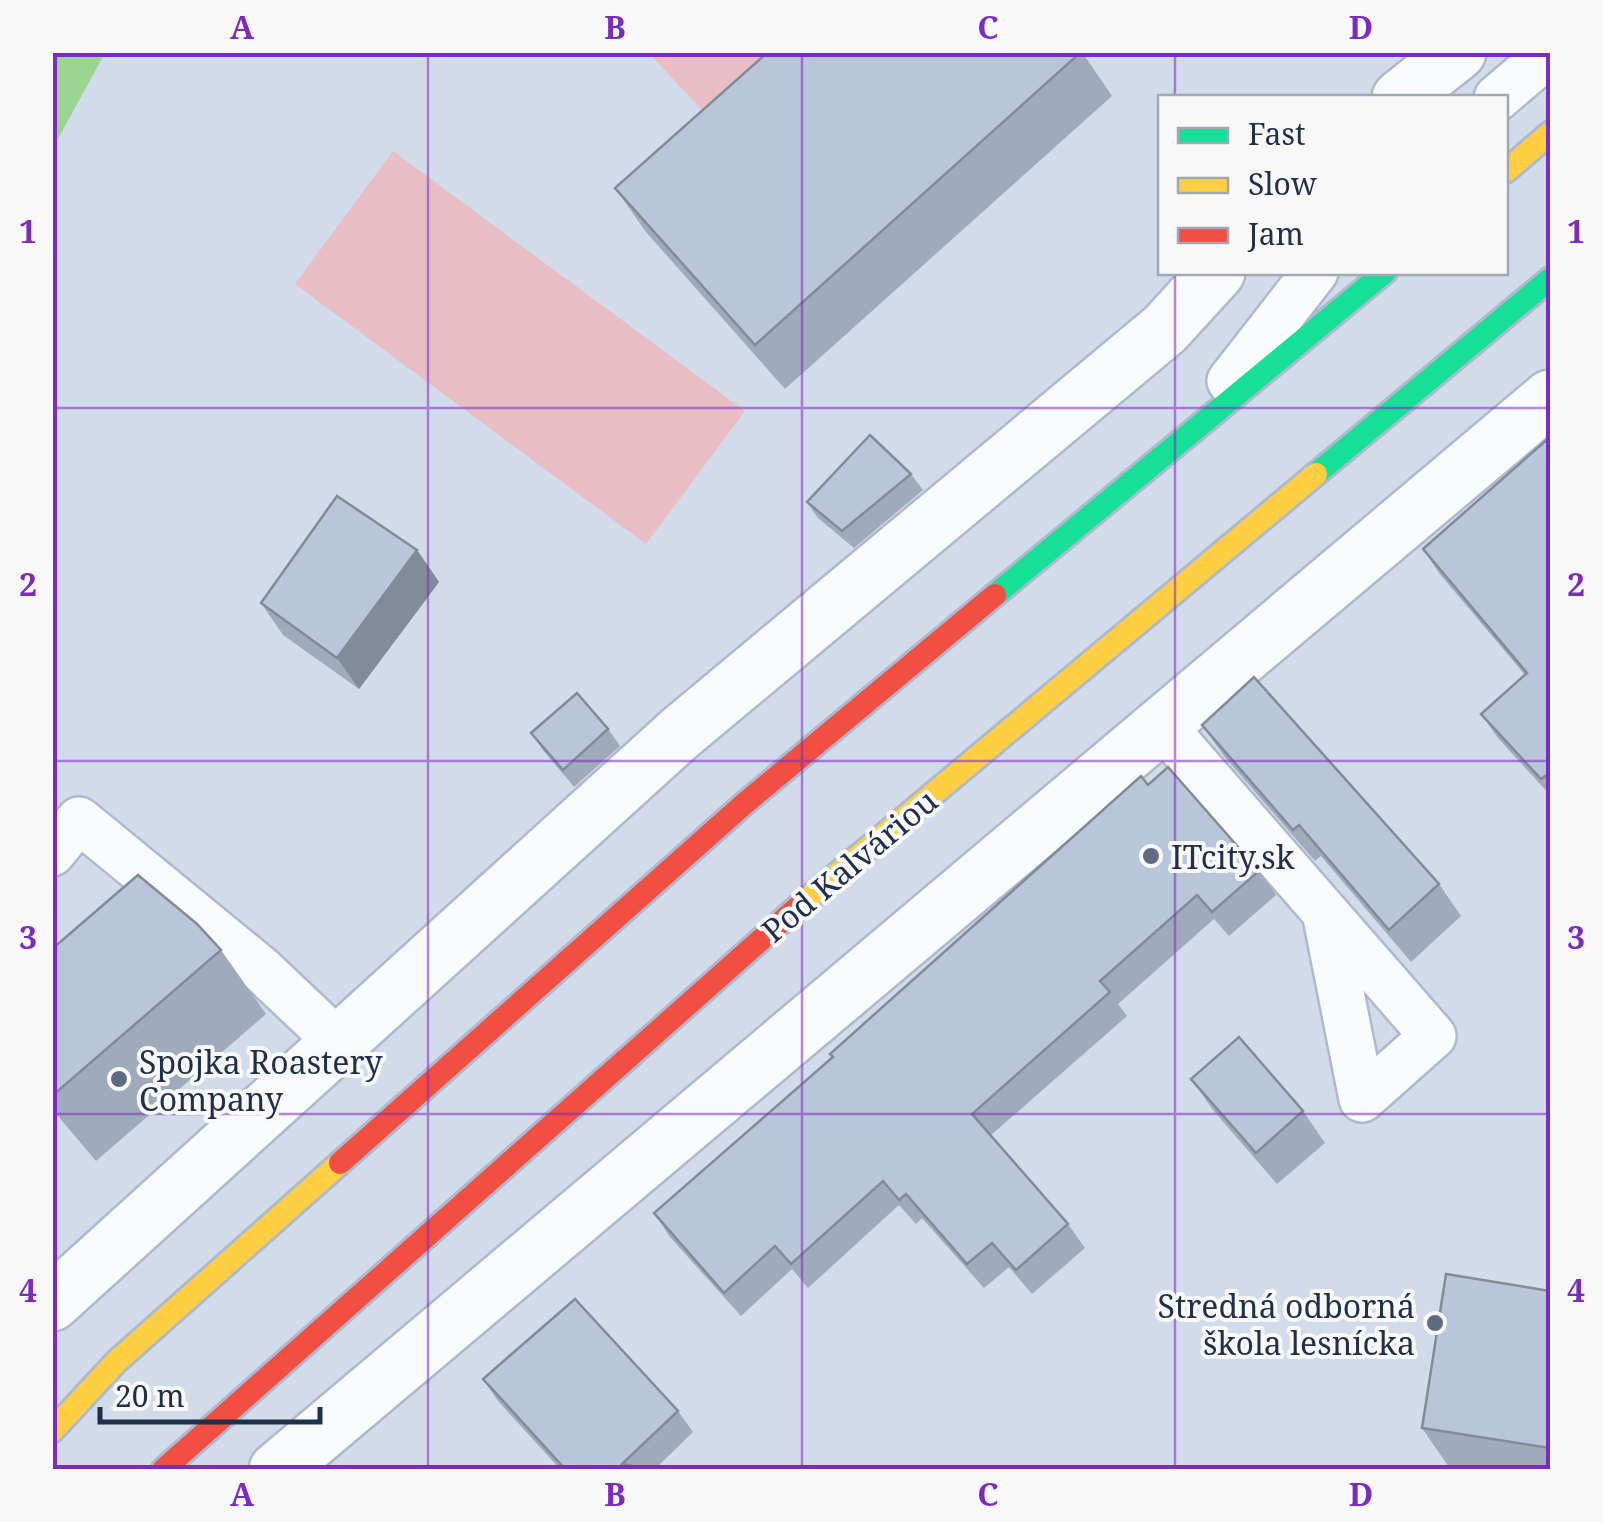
<svg xmlns="http://www.w3.org/2000/svg" width="1603" height="1522" viewBox="0 0 1603 1522" font-family="'Noto Serif',serif">
	<style>
		.green { fill: #e8bdc4 }
		.water { fill: #9bd592 }
		.lines { fill: none; stroke-linecap: round; stroke-linejoin: round }
		.lane-casing { stroke: #aeb9cd; stroke-width: 50 }
		.street-casing { stroke: #aeb9cd; stroke-width: 60 }
		.fast-casing { stroke: #aeb9cd; stroke-width: 28 }
		.slow-casing { stroke: #aeb9cd; stroke-width: 28 }
		.jam-casing { stroke: #aeb9cd; stroke-width: 28 }
		.lane { stroke: #f8fafc; stroke-width: 45 }
		.street { stroke: #f8fafc; stroke-width: 55 }
		.fast { stroke: #16e098; stroke-width: 22 }
		.slow { stroke: #ffcf43; stroke-width: 22 }
		.jam { stroke: #f24e42; stroke-width: 22 }
		.wall { fill: #9faabb }
		.shaded-wall { fill: #828b98 }
		.building { fill: #b9c6d9; stroke: #828b98; stroke-width: 2.5 }
		.grid { fill: none; stroke: #7b2cbf; stroke-width: 2.5; stroke-opacity: 0.55 }
		.poi-dot { fill: #5e6c83; stroke: #f8f8f8; stroke-width: 4 }
		.labels { text-anchor: middle; dominant-baseline: central; stroke-width: 8; stroke-linejoin: round; paint-order: stroke }
		.poi-label { font-size: 32px; fill: #20304b; stroke: #f8f8f8; text-anchor: start }
		.street-label { font-size: 32px; fill: #20304b; stroke: #f8f8f8 }
		.neatline { fill: none; stroke: #7b2cbf; stroke-width: 4 }
		.grid-label { font-size: 32px; text-anchor: middle; font-weight: bold; fill: #7b2cbf }
	</style>
	<rect width="100%" height="100%" fill="#d2dbea"/>
	<!-- green -->
	<g class="green">
		<path d="M 649,53 L 755,53 L 767,65 L 709,118 Z"/>
		<path d="M 393,151 L 745,411 L 646,544 L 295,284 Z"/>
	</g>
	<!-- water -->
	<path class="water" d="M 53,52 L 105,53 L 53,148 L 52,53 Z"/>
	<g class="lines">
		<defs>
			<g id="lane">
				<path d="M 1497,98 L 1550,53"/>
				<path d="M 1230,381 L 1315,272"/>
				<path d="M 1162,725 L 1433,1036 L 1362,1099 L 1325,912"/>
				<path d="M 52,853 L 79,820 L 262,970 L 339,1043"/>
			</g>
			<g id="street">
				<path d="M 1400,98 L 1458,52"/>
				<path d="M 52,1303 L 679,734 L 1165,329 L 1217,272"/>
				<path d="M 277,1470 L 1550,398"/>
			</g>
			<g id="fast">
				<path d="M 1316,474 L 1550,279"/>
				<path d="M 995,595 L 1385,272"/>
			</g>
			<g id="slow">
				<path d="M 1506,171 L 1550,133"/>
				<path d="M 799,906 L 1316,474"/>
				<path d="M 52,1431 L 116,1362 L 340,1163"/>
			</g>
			<g id="jam">
				<path d="M 340,1163 L 744,804 L 995,595"/>
				<path d="M 163,1470 L 799,906"/>
			</g>
		</defs>
		<!-- lane casing -->
		<use href="#lane" class="lane-casing"/>
		<!-- street casing -->
		<use href="#street" class="street-casing"/>
		<!-- fast casing -->
		<use href="#fast" class="fast-casing"/>
		<!-- slow casing -->
		<use href="#slow" class="slow-casing"/>
		<!-- jam casing -->
		<use href="#jam" class="jam-casing"/>
		<!-- lane -->
		<use href="#lane" class="lane"/>
		<!-- street -->
		<use href="#street" class="street"/>
		<!-- fast -->
		<use href="#fast" class="fast"/>
		<!-- slow -->
		<use href="#slow" class="slow"/>
		<!-- jam -->
		<use href="#jam" class="jam"/>
	</g>
	<!-- wall -->
	<g class="wall">
		<path d="M 1082,52 L 1112,96 L 785,389 L 646,232 L 615,188 Z"/>
		<path d="M 1550,437 L 1550,795 L 1498,738 L 1481,714 L 1525,675 L 1439,573 L 1423,549 Z"/>
		<path d="M 911,474 L 923,490 L 854,548 L 818,518 L 807,502 Z"/>
		<path d="M 417,550 L 439,582 L 359,689 L 283,635 L 261,603 Z"/>
		<path d="M 1202,725 L 1439,884 L 1461,916 L 1411,962 L 1321,856 L 1315,861 L 1224,756 Z"/>
		<path d="M 608,729 L 620,746 L 574,787 L 542,749 L 531,733 Z"/>
		<path d="M 1148,785 L 1259,871 L 1276,895 L 1229,936 L 1214,919 L 1118,1004 L 1127,1016 L 991,1135 L 1068,1224 L 1085,1248 L 1032,1294 L 1009,1267 L 984,1288 L 922,1218 L 916,1224 L 899,1205 L 808,1288 L 792,1269 L 741,1316 L 670,1237 L 654,1213 Z"/>
		<path d="M 52,949 L 221,950 L 266,1014 L 96,1161 L 52,1109 Z"/>
		<path d="M 1191,1079 L 1303,1111 L 1325,1143 L 1277,1184 L 1213,1110 Z"/>
		<path d="M 1550,1291 L 1550,1470 L 1451,1470 L 1422,1428 Z"/>
		<path d="M 483,1379 L 678,1411 L 693,1432 L 654,1470 L 561,1470 L 498,1401 Z"/>
	</g>
	<!-- shaded-wall -->
	<path class="shaded-wall" d="M 417,550 L 439,582 L 359,689 L 337,658 Z"/>
	<!-- building -->
	<g class="building">
		<path d="M 768,52 L 1081,52 L 755,345 L 615,188 Z"/>
		<path d="M 870,435 L 911,474 L 842,531 L 807,502 Z"/>
		<path d="M 1550,437 L 1550,782 L 1545,776 L 1541,779 L 1481,714 L 1527,673 L 1423,549 Z"/>
		<path d="M 337,496 L 417,550 L 337,658 L 261,603 Z"/>
		<path d="M 1254,677 L 1439,884 L 1389,930 L 1299,825 L 1293,830 L 1202,725 Z"/>
		<path d="M 577,693 L 608,729 L 563,770 L 531,733 Z"/>
		<path d="M 1168,767 L 1259,871 L 1212,912 L 1197,895 L 1100,981 L 1110,992 L 972,1114 L 1068,1224 L 1016,1270 L 992,1243 L 967,1264 L 906,1194 L 899,1200 L 883,1181 L 791,1264 L 775,1246 L 724,1293 L 654,1213 L 833,1057 L 830,1054 L 1141,776 L 1148,785 Z"/>
		<path d="M 138,875 L 197,924 L 221,950 L 52,1096 L 52,949 Z"/>
		<path d="M 1239,1037 L 1303,1111 L 1256,1153 L 1191,1079 Z"/>
		<path d="M 1446,1274 L 1550,1291 L 1550,1448 L 1422,1428 Z"/>
		<path d="M 575,1299 L 678,1411 L 622,1464 L 654,1470 L 566,1470 L 483,1379 Z"/>
	</g>
	<!-- grid -->
	<path class="grid" d="M 428,52 L 428,1470M 802,52 L 802,1470M 1175,52 L 1175,98M 1175,272 L 1175,1470M 52,408 L 1550,408M 52,761 L 1550,761M 52,1114 L 1550,1114"/>
	<!-- markers -->
	<g class="poi-dot">
		<circle cx="1151" cy="856" r="10"/>
		<circle cx="119" cy="1079" r="10"/>
		<circle cx="1435" cy="1323" r="10"/>
	</g>
	<g class="labels">
		<!-- poi labels -->
		<g class="poi-label">
			<text x="1171" y="856">ITcity.sk</text>
			<text x="139" y="1061">Spojka Roastery<tspan x="139" dy="37">Company</tspan></text>
			<text x="1415" y="1305" text-anchor="end">Stredná odborná<tspan x="1415" dy="37">škola lesnícka</tspan></text>
		</g>
		<!-- street labels -->
		<g class="street-label">
			<text transform="translate(849 865) rotate(-40)">Pod Kalváriou</text>
		</g>
	</g>
	<!-- border -->
	<rect width="1603" height="1522" fill="none" stroke="#f8f8f8" stroke-width="110"/>
	<!-- legend -->
	<rect x="1158" y="95" width="350" height="180" fill="#f8f8f8" stroke="#a2a8b3" stroke-width="2.5"/>
	<rect x="1178" y="128" width="50" height="15" fill="#16e098" stroke="#a2a8b3" stroke-width="2.5"/>
	<text x="1248" y="145" font-size="30" fill="#20304b">Fast</text>
	<rect x="1178" y="178" width="50" height="15" fill="#ffcf43" stroke="#a2a8b3" stroke-width="2.5"/>
	<text x="1248" y="195" font-size="30" fill="#20304b">Slow</text>
	<rect x="1178" y="228" width="50" height="15" fill="#f24e42" stroke="#a2a8b3" stroke-width="2.5"/>
	<text x="1248" y="245" font-size="30" fill="#20304b">Jam</text>
	<!-- scale -->
	<path d="M100 1407v15h220v-15" fill="none" stroke="#20304b" stroke-width="5"/>
	<text x="115" y="1407" font-size="30" fill="#20304b" stroke="#f8f8f8" stroke-width="8" paint-order="stroke">20 m</text>
	<rect x="55" y="55" width="1493" height="1412" class="neatline"/>
	<g class="grid-label">
		<text x="242" y="39">A</text>
		<text x="615" y="39">B</text>
		<text x="988" y="39">C</text>
		<text x="1361" y="39">D</text>
		<text x="28" y="243">1</text>
		<text x="1576" y="243">1</text>
		<text x="28" y="596">2</text>
		<text x="1576" y="596">2</text>
		<text x="28" y="949">3</text>
		<text x="1576" y="949">3</text>
		<text x="28" y="1302">4</text>
		<text x="1576" y="1302">4</text>
		<text x="242" y="1506">A</text>
		<text x="615" y="1506">B</text>
		<text x="988" y="1506">C</text>
		<text x="1361" y="1506">D</text>
	</g>
</svg>
